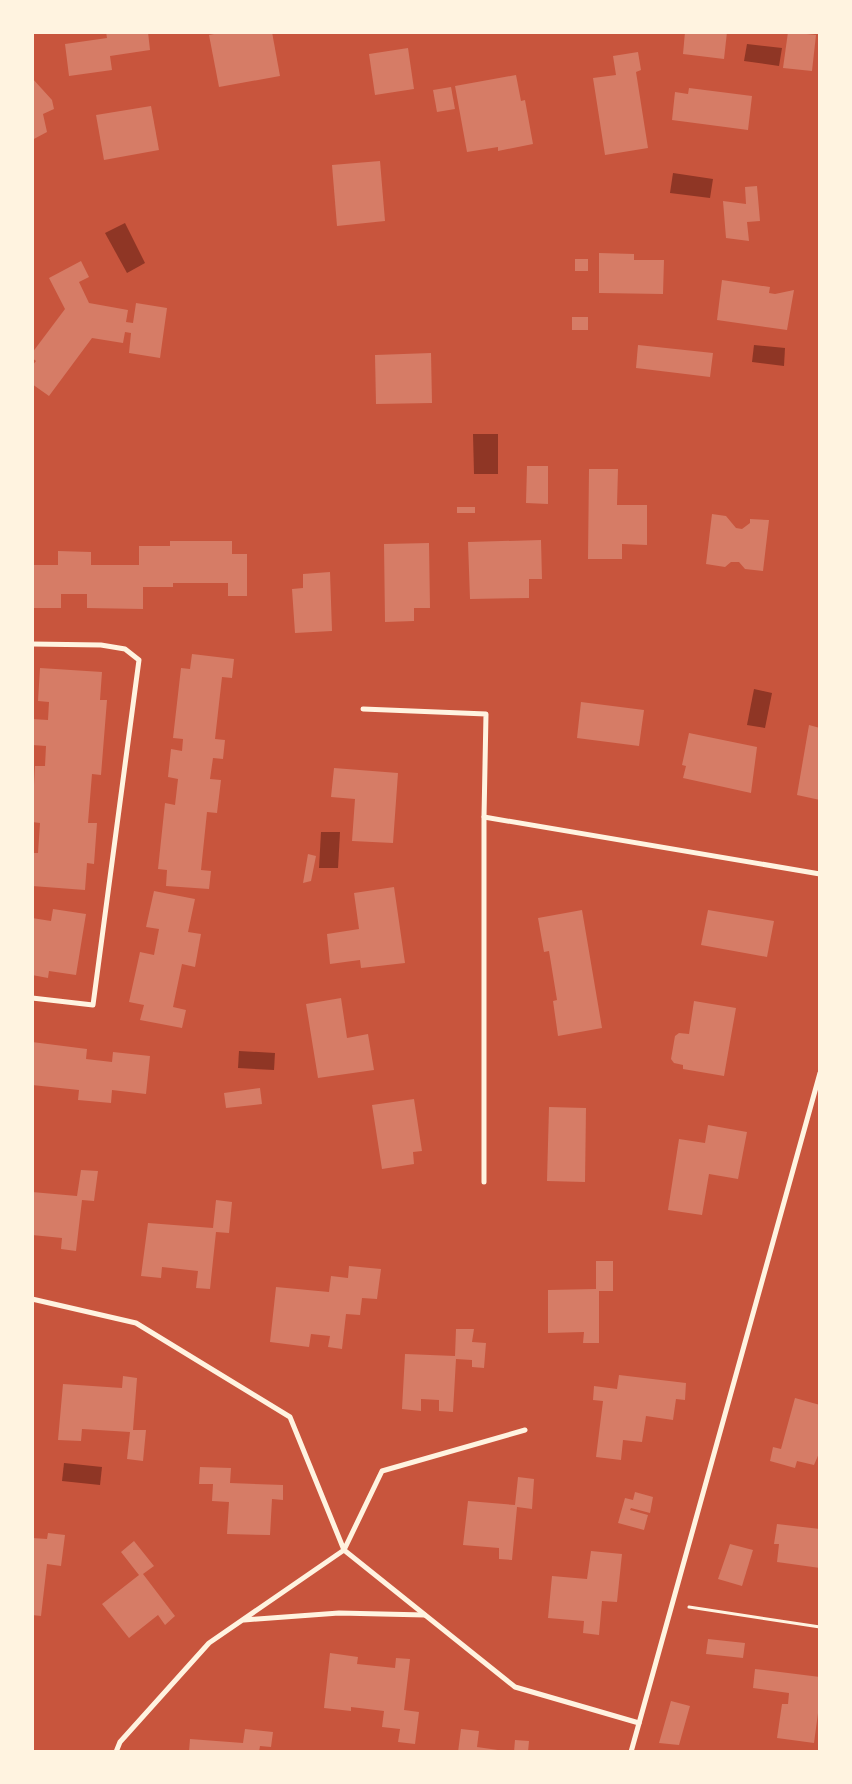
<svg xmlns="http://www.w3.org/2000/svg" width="852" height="1784" viewBox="0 0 852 1784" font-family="'Asap Condensed',sans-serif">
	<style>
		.water { fill: #8f3625 }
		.building { fill: #d67c66 }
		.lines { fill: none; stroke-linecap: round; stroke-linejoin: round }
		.path { stroke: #fff3e0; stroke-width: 3 }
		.minor { stroke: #fff3e0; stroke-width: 5 }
	</style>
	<rect width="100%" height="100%" fill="#c8553d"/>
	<!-- water -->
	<g class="water">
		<path d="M 747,44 L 782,48 L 779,66 L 744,61 Z"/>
		<path d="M 673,173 L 713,179 L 710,198 L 670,193 Z"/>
		<path d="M 125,223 L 145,263 L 127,273 L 105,233 Z"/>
		<path d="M 754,345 L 785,348 L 784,366 L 752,362 Z"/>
		<path d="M 473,434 L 498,434 L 498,474 L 474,474 Z"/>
		<path d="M 754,689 L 772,693 L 765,728 L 747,725 Z"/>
		<path d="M 321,832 L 340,832 L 338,868 L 319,868 Z"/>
		<path d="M 239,1051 L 275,1053 L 274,1070 L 238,1068 Z"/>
		<path d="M 64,1463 L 102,1467 L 100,1485 L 62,1481 Z"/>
	</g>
	<!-- building -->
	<g class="building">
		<path d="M 106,32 L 148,32 L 150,50 L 110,56 L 112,70 L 69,76 L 65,44 L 107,38 Z"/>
		<path d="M 224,32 L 272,32 L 280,76 L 219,87 L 209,35 Z"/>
		<path d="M 685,32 L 727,32 L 724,59 L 683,54 Z"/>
		<path d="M 788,32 L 816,35 L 812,71 L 783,68 Z"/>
		<path d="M 408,48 L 414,89 L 375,95 L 369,54 Z"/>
		<path d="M 638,52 L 641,70 L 636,72 L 648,148 L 605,155 L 593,78 L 616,75 L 613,56 Z"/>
		<path d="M 516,75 L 521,101 L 525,100 L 533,144 L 498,151 L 498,147 L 467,152 L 455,86 Z"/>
		<path d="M 32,78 L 52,100 L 54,109 L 43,114 L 47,132 L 32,140 Z"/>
		<path d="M 451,87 L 455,109 L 437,112 L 433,90 Z"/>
		<path d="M 689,88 L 752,96 L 748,130 L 672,120 L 675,92 L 688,94 Z"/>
		<path d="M 151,106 L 159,150 L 104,160 L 96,115 Z"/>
		<path d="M 380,161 L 385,221 L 337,226 L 332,165 Z"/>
		<path d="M 757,186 L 760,221 L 747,222 L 749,241 L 726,238 L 723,201 L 746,204 L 745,187 Z"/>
		<path d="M 599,253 L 634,254 L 634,260 L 664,260 L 663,294 L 599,293 Z"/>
		<rect x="575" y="259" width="13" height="12"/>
		<path d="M 81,261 L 89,277 L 79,282 L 89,303 L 128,310 L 126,322 L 133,323 L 136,303 L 167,308 L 160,358 L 129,353 L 131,333 L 125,332 L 123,343 L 92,338 L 49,396 L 32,384 L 32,366 L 36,361 L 32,358 L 32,353 L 65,309 L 49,278 Z"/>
		<path d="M 722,280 L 770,287 L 769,293 L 775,294 L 794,290 L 787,330 L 717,320 Z"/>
		<rect x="572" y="317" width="16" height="13"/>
		<path d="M 638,345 L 713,353 L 710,377 L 636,368 Z"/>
		<path d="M 431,353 L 432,403 L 376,404 L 375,355 Z"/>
		<path d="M 527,466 L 548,466 L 548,504 L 526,503 Z"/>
		<path d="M 589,469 L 618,469 L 617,505 L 647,505 L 647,545 L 622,544 L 622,559 L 588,559 Z"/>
		<rect x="457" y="507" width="18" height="6"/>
		<path d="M 712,514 L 726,516 L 736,528 L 742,529 L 750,523 L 750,519 L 769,520 L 763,571 L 745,569 L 739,562 L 731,562 L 725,567 L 706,564 Z"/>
		<path d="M 541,540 L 542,579 L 529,579 L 529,598 L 470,599 L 468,542 Z"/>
		<path d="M 170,541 L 232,541 L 232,554 L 247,554 L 247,596 L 228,596 L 228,583 L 173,583 L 173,587 L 143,587 L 143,609 L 87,608 L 87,594 L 61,594 L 61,608 L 32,608 L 32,565 L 58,565 L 58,551 L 91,552 L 91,565 L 139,565 L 139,546 L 170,546 Z"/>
		<path d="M 429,543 L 430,608 L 414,608 L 414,621 L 385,622 L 384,544 Z"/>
		<path d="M 330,572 L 332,631 L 295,633 L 292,589 L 303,588 L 303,574 Z"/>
		<path d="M 192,654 L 234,659 L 232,678 L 222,677 L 215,739 L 225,740 L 223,759 L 213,758 L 210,779 L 221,780 L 217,813 L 207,812 L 201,870 L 211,871 L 209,889 L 166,886 L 167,870 L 158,869 L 165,803 L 175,805 L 178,779 L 168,777 L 171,749 L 182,751 L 183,739 L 173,738 L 181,668 L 190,669 Z"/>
		<path d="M 40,668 L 102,672 L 100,700 L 107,700 L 101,775 L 92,774 L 88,823 L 97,823 L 94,864 L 87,863 L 85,890 L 32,886 L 32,853 L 38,853 L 40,823 L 32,822 L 35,766 L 45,766 L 46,746 L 32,745 L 32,719 L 48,720 L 49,702 L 38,701 Z"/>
		<path d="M 581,702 L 644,710 L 639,746 L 577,738 Z"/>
		<path d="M 809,725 L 820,728 L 820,800 L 797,795 Z"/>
		<path d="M 689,733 L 757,747 L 751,793 L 683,778 L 686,766 L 682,765 Z"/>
		<path d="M 334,768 L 398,773 L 393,843 L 352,841 L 355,799 L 331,797 Z"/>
		<path d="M 308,854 L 316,856 L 311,881 L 303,883 Z"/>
		<path d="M 394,887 L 405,963 L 361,968 L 360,960 L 330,964 L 327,934 L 359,929 L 354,893 Z"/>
		<path d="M 154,891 L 195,899 L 188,932 L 201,934 L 195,967 L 182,964 L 173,1007 L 186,1010 L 182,1028 L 140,1020 L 144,1005 L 129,1002 L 140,952 L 154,955 L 159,929 L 146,927 Z"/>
		<path d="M 53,909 L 86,914 L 76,975 L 49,971 L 48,978 L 32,975 L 32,918 L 51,921 Z"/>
		<path d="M 582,910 L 602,1028 L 558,1036 L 553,1001 L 557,1000 L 549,951 L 544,952 L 538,918 Z"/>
		<path d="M 708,910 L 774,921 L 767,957 L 701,945 Z"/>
		<path d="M 341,998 L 347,1038 L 368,1034 L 374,1070 L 318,1078 L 306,1004 Z"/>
		<path d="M 694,1001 L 736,1008 L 724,1076 L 683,1069 L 683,1065 L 674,1063 L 671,1059 L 675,1036 L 679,1033 L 689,1034 Z"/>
		<path d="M 32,1042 L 87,1049 L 86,1059 L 112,1062 L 113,1052 L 150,1056 L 146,1094 L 112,1090 L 111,1103 L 78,1100 L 79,1090 L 32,1085 Z"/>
		<path d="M 260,1088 L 262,1104 L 226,1108 L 224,1093 Z"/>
		<path d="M 414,1099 L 422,1151 L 413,1152 L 414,1164 L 382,1169 L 372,1105 Z"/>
		<path d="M 549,1107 L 586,1108 L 585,1182 L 547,1181 Z"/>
		<path d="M 708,1125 L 747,1132 L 738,1179 L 709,1174 L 702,1215 L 668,1210 L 679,1139 L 705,1143 Z"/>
		<path d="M 81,1170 L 98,1171 L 94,1201 L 82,1200 L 76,1251 L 61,1249 L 62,1238 L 32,1235 L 32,1192 L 77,1196 Z"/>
		<path d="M 216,1200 L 232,1202 L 229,1233 L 216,1232 L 210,1289 L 196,1288 L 198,1271 L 162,1267 L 161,1278 L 141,1276 L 148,1223 L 213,1228 Z"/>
		<path d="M 596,1261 L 613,1261 L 613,1291 L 599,1291 L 599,1343 L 583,1343 L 584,1332 L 548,1333 L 548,1290 L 596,1289 Z"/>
		<path d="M 349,1266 L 381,1269 L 377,1299 L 362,1298 L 360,1315 L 346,1314 L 342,1349 L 328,1347 L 330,1336 L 311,1334 L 309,1347 L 270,1342 L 276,1287 L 329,1292 L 331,1276 L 348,1278 Z"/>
		<path d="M 456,1329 L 474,1329 L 472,1342 L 486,1343 L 484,1368 L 472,1367 L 472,1360 L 456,1359 L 453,1412 L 439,1411 L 439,1400 L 421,1399 L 421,1411 L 402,1409 L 405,1354 L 455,1356 Z"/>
		<path d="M 619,1375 L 686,1383 L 685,1400 L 676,1399 L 673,1420 L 646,1416 L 642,1442 L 623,1440 L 621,1460 L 596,1457 L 603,1401 L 593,1400 L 594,1386 L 617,1389 Z"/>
		<path d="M 123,1376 L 137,1378 L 133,1430 L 146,1430 L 143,1461 L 127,1459 L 130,1432 L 82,1429 L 81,1441 L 58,1440 L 63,1384 L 122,1388 Z"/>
		<path d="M 795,1398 L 820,1405 L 820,1451 L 814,1465 L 797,1461 L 795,1468 L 770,1461 L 773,1447 L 781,1449 Z"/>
		<path d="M 200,1467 L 231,1468 L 230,1483 L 283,1485 L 283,1500 L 272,1499 L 270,1535 L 227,1534 L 229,1502 L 212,1501 L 213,1484 L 199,1484 Z"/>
		<path d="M 518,1477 L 534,1479 L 532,1509 L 517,1507 L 512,1560 L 499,1559 L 499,1548 L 463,1545 L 468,1501 L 515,1505 Z"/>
		<path d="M 635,1492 L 653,1497 L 650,1513 L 631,1508 L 630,1510 L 648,1515 L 644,1530 L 618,1523 L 625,1498 L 633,1500 Z"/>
		<path d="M 777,1524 L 820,1529 L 820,1568 L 777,1562 L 779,1544 L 774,1544 Z"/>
		<path d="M 48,1533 L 65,1535 L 61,1566 L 47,1564 L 41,1616 L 32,1615 L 32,1538 L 47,1539 Z"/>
		<path d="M 134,1541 L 154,1566 L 143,1574 L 175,1616 L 165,1625 L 158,1615 L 129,1638 L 102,1604 L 139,1575 L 121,1552 Z"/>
		<path d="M 730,1544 L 753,1550 L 742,1586 L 718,1579 Z"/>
		<path d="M 591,1551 L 622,1554 L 617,1602 L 602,1601 L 599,1635 L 583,1633 L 584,1621 L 548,1618 L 552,1576 L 587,1579 Z"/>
		<path d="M 708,1639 L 745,1643 L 743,1658 L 706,1654 Z"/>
		<path d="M 330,1653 L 358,1657 L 357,1664 L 395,1668 L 396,1658 L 410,1659 L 404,1710 L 419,1712 L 415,1744 L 398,1742 L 400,1729 L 382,1727 L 384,1711 L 351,1707 L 351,1711 L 324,1708 Z"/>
		<path d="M 755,1669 L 820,1677 L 820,1698 L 814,1743 L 777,1738 L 782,1704 L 788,1704 L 789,1693 L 753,1688 Z"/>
		<path d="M 671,1701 L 690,1706 L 679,1745 L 659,1743 Z"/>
		<path d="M 245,1729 L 273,1732 L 271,1747 L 260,1746 L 259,1752 L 189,1752 L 190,1739 L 243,1743 Z"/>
		<path d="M 461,1729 L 479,1731 L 477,1747 L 512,1752 L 458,1752 Z"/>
		<path d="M 515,1740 L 529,1741 L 528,1752 L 514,1752 Z"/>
	</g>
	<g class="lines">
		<!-- path -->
		<path class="path" d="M 689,1607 L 820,1627"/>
		<!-- minor -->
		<g class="minor">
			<path d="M 32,644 L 101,645 L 125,649 L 139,660 L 93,1005 L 32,998"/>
			<path d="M 363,709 L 486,714 L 484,817"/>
			<path d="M 484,1182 L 484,817 L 820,874"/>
			<path d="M 32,1299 L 136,1323 L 290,1417 L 344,1550 L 382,1471 L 525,1430"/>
			<path d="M 244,1620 L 339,1613 L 425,1615"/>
			<path d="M 116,1752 L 120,1742 L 209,1643 L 344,1550 L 515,1687 L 639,1723"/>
			<path d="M 631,1752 L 820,1073"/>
		</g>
	</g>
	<!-- border -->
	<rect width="852" height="1784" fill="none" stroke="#fff3e0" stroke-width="68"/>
</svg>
